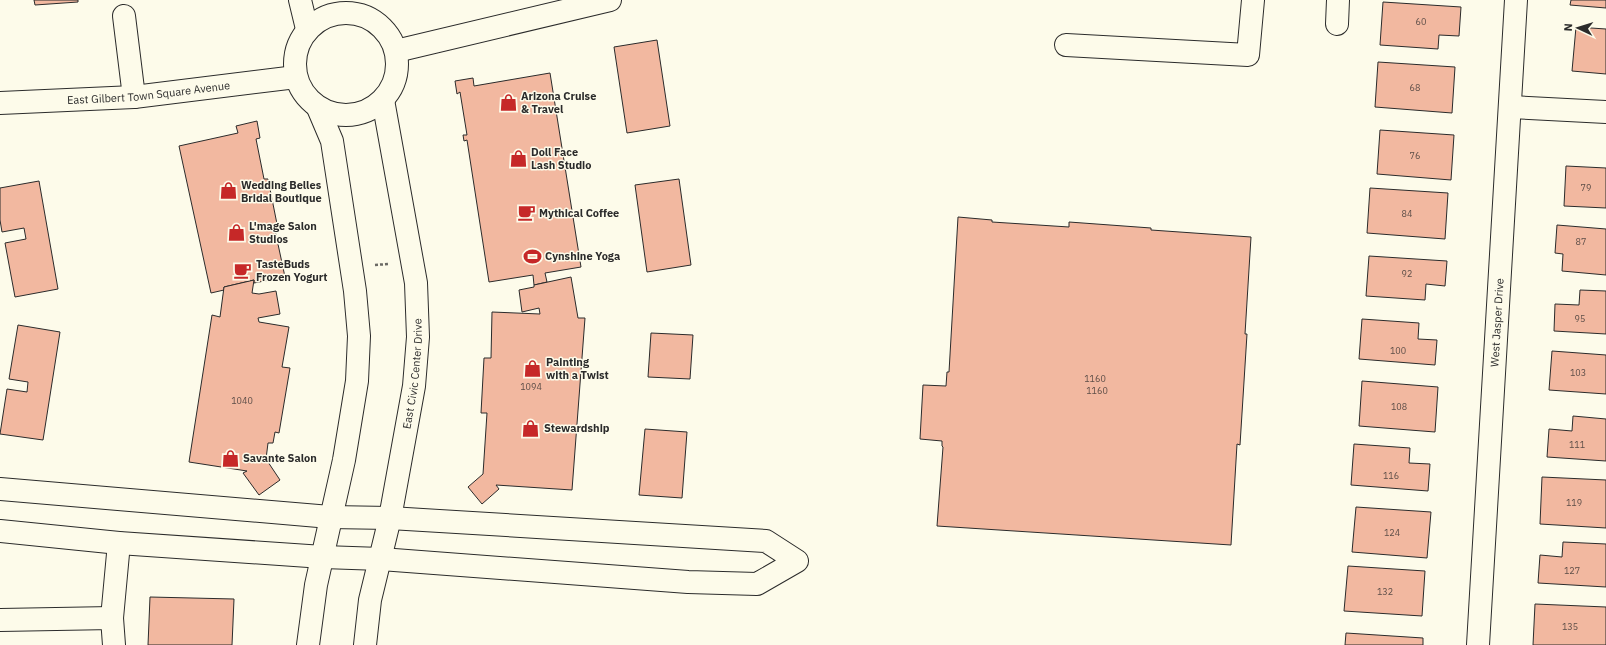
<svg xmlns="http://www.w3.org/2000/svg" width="1606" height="645" viewBox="0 0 1606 645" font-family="'IBM Plex Sans',sans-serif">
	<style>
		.building { fill: #f2b8a0; stroke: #2b2b2b }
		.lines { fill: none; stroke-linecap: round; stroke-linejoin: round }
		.minor-casing { stroke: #2b2b2b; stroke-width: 24 }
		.path { stroke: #6a6964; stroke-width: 2.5; stroke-dasharray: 3 2; stroke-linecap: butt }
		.minor { stroke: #fdfbea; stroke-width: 22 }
		.labels { text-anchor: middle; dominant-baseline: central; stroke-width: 3; stroke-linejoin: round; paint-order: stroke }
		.number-label { font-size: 9px; fill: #5d4e48 }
		.street-label { font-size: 11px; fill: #2b2b2b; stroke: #fdfbea }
		.poi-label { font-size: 11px; font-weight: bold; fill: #2b2b2b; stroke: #fdfbea; text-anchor: start }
	</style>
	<rect width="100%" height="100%" fill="#fdfbea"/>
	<!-- building -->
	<g class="building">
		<path d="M 34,0 L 78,0 L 78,2 L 35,5 Z"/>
		<path d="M 1571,0 L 1606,0 L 1606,8 L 1570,5 Z"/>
		<path d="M 1383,2 L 1461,7 L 1459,36 L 1439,35 L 1438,49 L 1380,45 Z"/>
		<path d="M 1576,27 L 1606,29 L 1606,74 L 1572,71 Z"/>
		<path d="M 657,40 L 670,126 L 627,133 L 614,47 Z"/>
		<path d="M 1378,62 L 1455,67 L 1452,113 L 1375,107 Z"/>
		<path d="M 550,73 L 581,267 L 545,273 L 547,282 L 534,285 L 533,275 L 489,282 L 467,140 L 464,141 L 463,135 L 467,135 L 460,92 L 457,94 L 455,81 L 473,78 L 474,86 Z"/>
		<path d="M 257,121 L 260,138 L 256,139 L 264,179 L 268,179 L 278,229 L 275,230 L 285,277 L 254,283 L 254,280 L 224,287 L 224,290 L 211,293 L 179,146 L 238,133 L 236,126 Z"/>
		<path d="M 1380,130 L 1454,135 L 1451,180 L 1377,174 Z"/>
		<path d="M 1566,166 L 1606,168 L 1606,208 L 1564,206 Z"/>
		<path d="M 679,179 L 691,265 L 647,272 L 635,185 Z"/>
		<path d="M 39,181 L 58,289 L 15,297 L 5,243 L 26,239 L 24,228 L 2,232 L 0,220 L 0,188 Z"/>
		<path d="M 1370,188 L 1448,193 L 1445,239 L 1367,233 Z"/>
		<path d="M 958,217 L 992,220 L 992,222 L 1069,227 L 1069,222 L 1151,228 L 1151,230 L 1251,237 L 1245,334 L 1247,334 L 1240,445 L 1237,444 L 1231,545 L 937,526 L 943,447 L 942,446 L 942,441 L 920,439 L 923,385 L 946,386 L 947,372 L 949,372 Z"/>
		<path d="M 1557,225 L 1606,229 L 1606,275 L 1562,271 L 1563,254 L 1555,253 Z"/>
		<path d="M 1369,256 L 1447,261 L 1445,286 L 1426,284 L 1425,300 L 1366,296 Z"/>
		<path d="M 571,277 L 578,318 L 585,318 L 572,490 L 496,485 L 499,489 L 482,504 L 468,487 L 483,474 L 487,413 L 481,413 L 484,358 L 491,358 L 492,312 L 540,314 L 539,308 L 522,312 L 519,290 L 534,287 L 534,285 Z"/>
		<path d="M 254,280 L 252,293 L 259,294 L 276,291 L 280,314 L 258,318 L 259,322 L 289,327 L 282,367 L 290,368 L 279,433 L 275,432 L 273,443 L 268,443 L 266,459 L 280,480 L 259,495 L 243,473 L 247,471 L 189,462 L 212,315 L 220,317 L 224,287 Z"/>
		<path d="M 1580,290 L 1606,291 L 1606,334 L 1554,331 L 1555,304 L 1579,305 Z"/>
		<path d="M 1362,319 L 1419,323 L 1418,339 L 1437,340 L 1435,365 L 1359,359 Z"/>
		<path d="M 18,325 L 60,332 L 43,440 L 0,434 L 7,389 L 27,392 L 28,382 L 9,379 Z"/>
		<path d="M 651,333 L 693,335 L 690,379 L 648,377 Z"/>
		<path d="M 1552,351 L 1606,355 L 1606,394 L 1549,390 Z"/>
		<path d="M 1362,381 L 1438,387 L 1435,432 L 1359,426 Z"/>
		<path d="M 1573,416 L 1606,419 L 1606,461 L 1547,457 L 1549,429 L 1572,431 Z"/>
		<path d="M 645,429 L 687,432 L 682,498 L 639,495 Z"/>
		<path d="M 1354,444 L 1410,448 L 1409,463 L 1430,464 L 1428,491 L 1351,485 Z"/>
		<path d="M 1542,477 L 1606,480 L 1606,528 L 1540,524 Z"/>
		<path d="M 1356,507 L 1431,512 L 1427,558 L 1352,552 Z"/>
		<path d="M 1563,542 L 1606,544 L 1606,587 L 1538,583 L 1540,555 L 1562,557 Z"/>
		<path d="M 1348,566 L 1425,571 L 1422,616 L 1344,611 Z"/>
		<path d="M 150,597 L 234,599 L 232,645 L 148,645 Z"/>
		<path d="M 1535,604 L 1606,607 L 1606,645 L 1533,645 Z"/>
		<path d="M 1346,633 L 1423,638 L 1423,645 L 1345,645 Z"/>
	</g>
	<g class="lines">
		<defs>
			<g id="minor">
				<path d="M 300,0 L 307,29"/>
				<circle cx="346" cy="64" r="51"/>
				<path d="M 124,16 L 134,97"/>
				<path d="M 1337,24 L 1338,0"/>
				<path d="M 1066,45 L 1248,55 L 1253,0"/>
				<path d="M 396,51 L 610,0"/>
				<path id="s1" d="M 0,103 L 134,97 L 296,77"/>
				<path d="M 1510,107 L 1606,112"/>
				<path d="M 0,489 L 330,517 L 390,518 L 766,541 L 797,561 L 757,584 L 688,582 L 381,559 L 323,557 L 119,543 L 0,531"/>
				<path d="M 112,618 L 119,543"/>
				<path d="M 0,620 L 112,618 L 114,645"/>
				<path d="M 308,645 L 316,585 L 344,460 L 357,381 L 359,336 L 355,291 L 332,141 L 318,108"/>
				<path id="s2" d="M 365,645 L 370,600 L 390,518 L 414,386 L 418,337 L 416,283 L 383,100"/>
				<path id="s3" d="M 1478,645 L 1516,0"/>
			</g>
		</defs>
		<!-- minor casing -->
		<use href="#minor" class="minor-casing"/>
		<!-- path -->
		<path class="path" d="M 375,265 L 388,264"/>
		<!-- minor -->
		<use href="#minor" class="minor"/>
	</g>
	<!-- icons -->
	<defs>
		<symbol id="shop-bare" viewBox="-9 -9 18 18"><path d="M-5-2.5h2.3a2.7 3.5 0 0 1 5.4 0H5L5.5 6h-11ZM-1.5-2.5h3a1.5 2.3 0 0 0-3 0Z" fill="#c62828" stroke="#fdfbea" stroke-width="2.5" paint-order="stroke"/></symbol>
		<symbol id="cafe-bare" viewBox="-9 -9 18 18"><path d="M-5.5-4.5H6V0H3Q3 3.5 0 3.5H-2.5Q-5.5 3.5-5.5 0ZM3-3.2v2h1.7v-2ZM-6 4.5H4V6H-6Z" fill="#c62828" stroke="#fdfbea" stroke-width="2.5" paint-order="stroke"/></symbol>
		<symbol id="stadium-bare" viewBox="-9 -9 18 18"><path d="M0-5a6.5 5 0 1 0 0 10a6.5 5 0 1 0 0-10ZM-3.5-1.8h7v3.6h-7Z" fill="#c62828" stroke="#fdfbea" stroke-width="2.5" paint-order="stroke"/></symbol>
	</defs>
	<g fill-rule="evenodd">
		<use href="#shop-bare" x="496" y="90" width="25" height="25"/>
		<use href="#shop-bare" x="506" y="146" width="25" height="25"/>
		<use href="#shop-bare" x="216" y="178" width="25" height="25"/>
		<use href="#cafe-bare" x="514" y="200" width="25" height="25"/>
		<use href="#shop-bare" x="224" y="220" width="25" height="25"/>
		<use href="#stadium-bare" x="520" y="244" width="25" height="25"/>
		<use href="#cafe-bare" x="230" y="258" width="25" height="25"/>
		<use href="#shop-bare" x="520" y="356" width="25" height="25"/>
		<use href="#shop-bare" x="518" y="416" width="25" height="25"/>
		<use href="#shop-bare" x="218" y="446" width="25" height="25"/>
	</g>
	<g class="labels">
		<!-- number labels -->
		<g class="number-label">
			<text x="1421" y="21">60</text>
			<text x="1415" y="87">68</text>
			<text x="1415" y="155">76</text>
			<text x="1586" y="187">79</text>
			<text x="1407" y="213">84</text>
			<text x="1581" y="241">87</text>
			<text x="1407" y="273">92</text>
			<text x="1580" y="318">95</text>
			<text x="1398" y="350">100</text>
			<text x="1578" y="372">103</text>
			<text x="1095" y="378">1160</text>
			<text x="531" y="386">1094</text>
			<text x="1097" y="390">1160</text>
			<text x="242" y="400">1040</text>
			<text x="1399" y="406">108</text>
			<text x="1577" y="444">111</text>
			<text x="1391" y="475">116</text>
			<text x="1574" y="502">119</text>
			<text x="1392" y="532">124</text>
			<text x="1572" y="570">127</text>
			<text x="1385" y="591">132</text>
			<text x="1570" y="626">135</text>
		</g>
		<!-- street labels -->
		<g class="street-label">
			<text stroke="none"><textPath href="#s1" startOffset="149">East Gilbert Town Square Avenue</textPath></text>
			<text stroke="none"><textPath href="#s3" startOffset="323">West Jasper Drive</textPath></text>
			<text stroke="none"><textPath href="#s2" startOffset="276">East Civic Center Drive</textPath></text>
		</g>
		<!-- poi labels -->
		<g class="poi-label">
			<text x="521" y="96">Arizona Cruise<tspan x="521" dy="13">&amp; Travel</tspan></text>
			<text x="531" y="152">Doll Face<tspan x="531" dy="13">Lash Studio</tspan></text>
			<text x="241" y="185">Wedding Belles<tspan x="241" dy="13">Bridal Boutique</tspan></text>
			<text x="539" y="213">Mythical Coffee</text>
			<text x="249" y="226">L'mage Salon<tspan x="249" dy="13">Studios</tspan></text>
			<text x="545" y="256">Cynshine Yoga</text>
			<text x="256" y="264">TasteBuds<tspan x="256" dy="13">Frozen Yogurt</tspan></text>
			<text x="546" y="362">Painting<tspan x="546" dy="13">with a Twist</tspan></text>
			<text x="544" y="428">Stewardship</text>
			<text x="243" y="458">Savante Salon</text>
		</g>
	</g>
	<!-- north arrow -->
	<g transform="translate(1578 28) rotate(274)" stroke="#fdfbea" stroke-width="3" paint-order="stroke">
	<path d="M0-3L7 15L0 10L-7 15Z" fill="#2b2b2b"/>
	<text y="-6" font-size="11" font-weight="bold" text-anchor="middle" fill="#2b2b2b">N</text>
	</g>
</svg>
